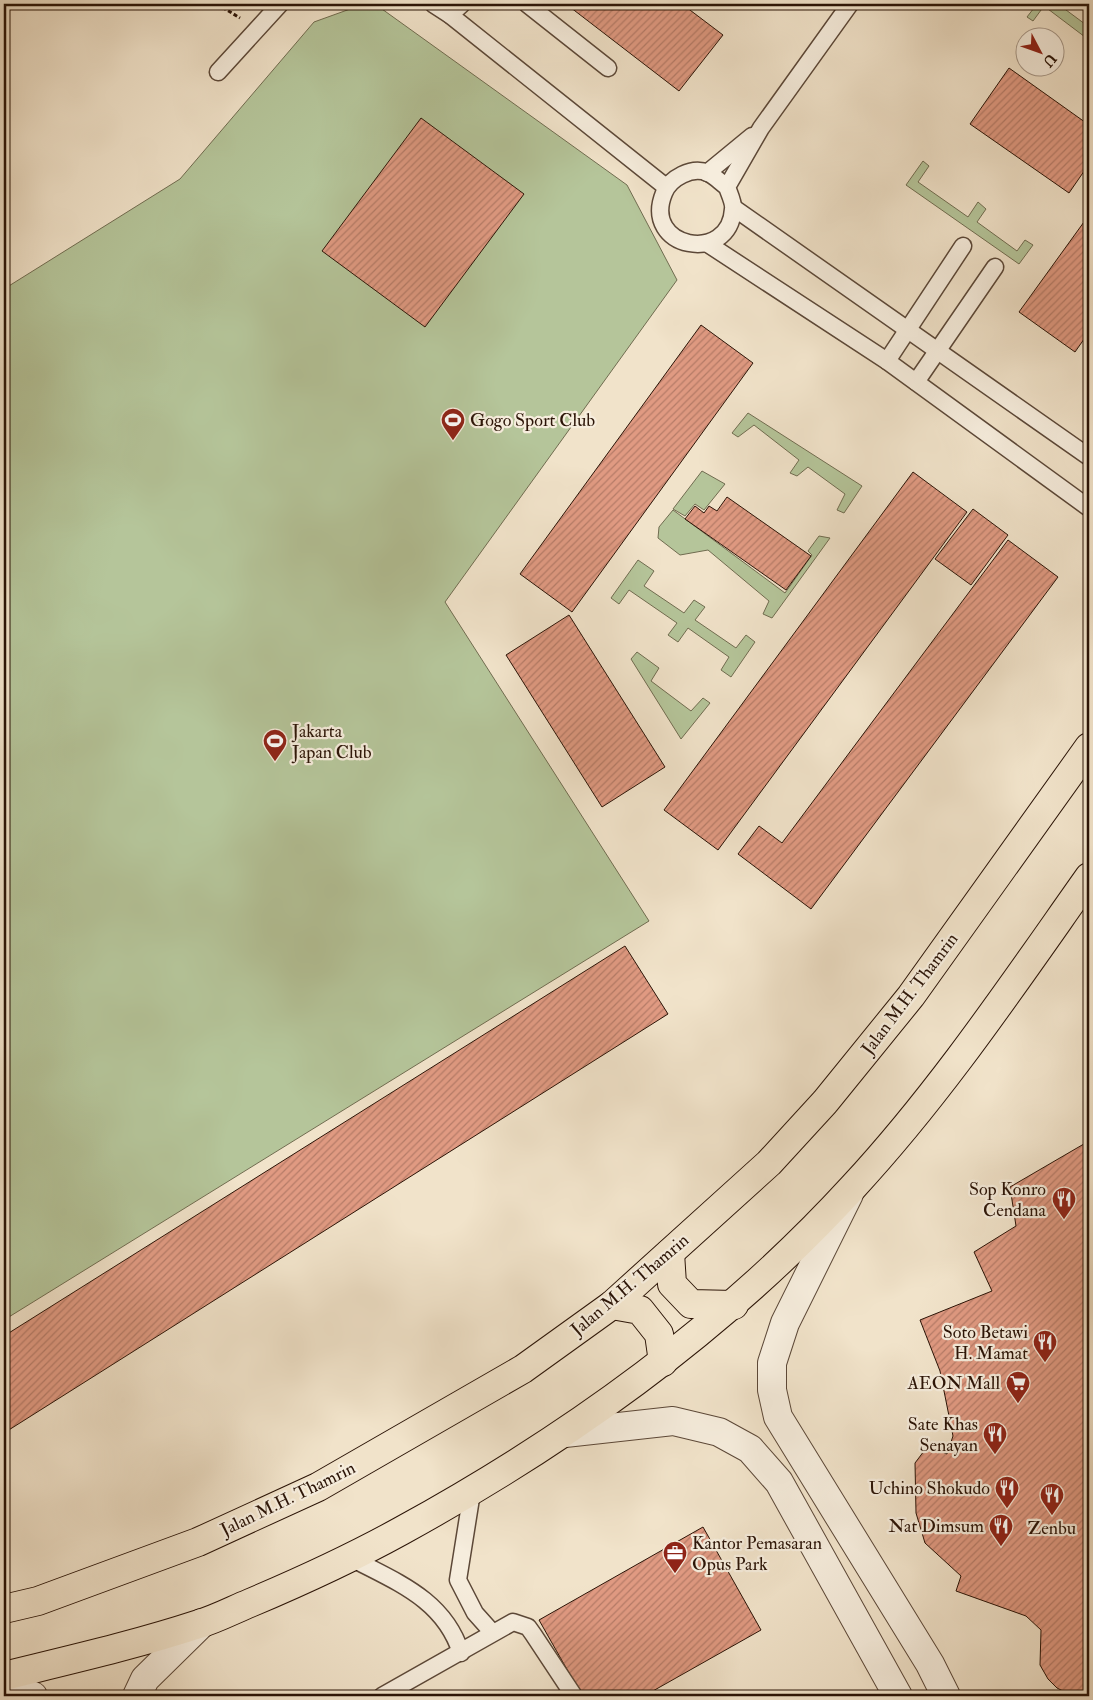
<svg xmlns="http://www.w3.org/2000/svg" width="1093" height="1700" viewBox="0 0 1093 1700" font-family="'IM FELL Double Pica',serif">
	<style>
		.green { fill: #b5c59a; stroke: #706c50 }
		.building { fill: url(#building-hatch); stroke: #2b1407 }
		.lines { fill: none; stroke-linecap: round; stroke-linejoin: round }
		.service-casing { stroke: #5c4838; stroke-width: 19 }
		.minor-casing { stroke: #5c4838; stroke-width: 30 }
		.primary-casing { stroke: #2b1407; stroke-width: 30 }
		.path { stroke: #2b1407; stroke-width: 3; stroke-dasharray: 4 2.5; stroke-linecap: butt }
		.service { stroke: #f6eddd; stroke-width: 16 }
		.minor { stroke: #f6eddd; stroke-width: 28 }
		.primary { stroke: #f1e3ca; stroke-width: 28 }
		.labels { text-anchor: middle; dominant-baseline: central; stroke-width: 4.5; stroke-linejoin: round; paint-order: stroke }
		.poi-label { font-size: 18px; fill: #2b1407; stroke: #f6eddd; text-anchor: end }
		.street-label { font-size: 18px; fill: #2b1407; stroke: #f6eddd }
	</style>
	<defs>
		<pattern id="building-hatch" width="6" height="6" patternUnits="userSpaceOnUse" patternTransform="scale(1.25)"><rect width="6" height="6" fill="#e09a82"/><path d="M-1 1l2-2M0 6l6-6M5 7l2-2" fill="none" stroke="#b67c68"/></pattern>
	</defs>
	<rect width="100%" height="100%" fill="#f1e3ca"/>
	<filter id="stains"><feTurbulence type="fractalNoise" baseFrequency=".004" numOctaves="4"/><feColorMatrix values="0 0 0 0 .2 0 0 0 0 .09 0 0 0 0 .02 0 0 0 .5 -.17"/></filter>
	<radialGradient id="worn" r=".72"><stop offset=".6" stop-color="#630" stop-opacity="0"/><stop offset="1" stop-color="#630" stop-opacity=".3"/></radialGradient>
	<!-- green -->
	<g class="green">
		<path d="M 364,4 L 375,4 L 627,185 L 677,280 L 445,602 L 649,921 L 4,1320 L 4,289 L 180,179 L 314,22 Z"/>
		<path d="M 1037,4 L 1058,4 L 1089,27 L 1089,40 L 1044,6 L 1033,21 L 1027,17 Z"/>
		<path d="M 923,161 L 929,166 L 918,182 L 968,217 L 978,202 L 986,209 L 977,222 L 1017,251 L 1025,240 L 1033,245 L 1019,264 L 906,185 Z"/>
		<path d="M 748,413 L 862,486 L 844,513 L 837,510 L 845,494 L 808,467 L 797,476 L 790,473 L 799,460 L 754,425 L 738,437 L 732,433 Z"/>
		<path d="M 702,471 L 725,484 L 704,510 L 695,504 L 685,516 L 673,509 Z"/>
		<path d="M 673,510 L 785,593 L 812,555 L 808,551 L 819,536 L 830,538 L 772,618 L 763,614 L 769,601 L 708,550 L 680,555 L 658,538 L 659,527 Z"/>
		<path d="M 638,560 L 654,571 L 644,586 L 684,613 L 694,600 L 705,607 L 695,620 L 736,648 L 746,635 L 755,642 L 731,677 L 721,670 L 729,657 L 688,628 L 678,642 L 668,635 L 677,623 L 629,590 L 619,604 L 611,598 Z"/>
		<path d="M 637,652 L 659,668 L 651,681 L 691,711 L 703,698 L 710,703 L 681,739 L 631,659 Z"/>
	</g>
	<!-- building -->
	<g class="building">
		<path d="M 566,4 L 682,4 L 723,35 L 679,91 Z"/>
		<path d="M 1009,68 L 1089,125 L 1089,164 L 1069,193 L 970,124 Z"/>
		<path d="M 421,118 L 524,194 L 425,327 L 322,251 Z"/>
		<path d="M 1089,215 L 1089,332 L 1075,352 L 1019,312 Z"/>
		<path d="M 701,325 L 753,363 L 572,612 L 520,574 Z"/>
		<path d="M 913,472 L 967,512 L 718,850 L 664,810 Z"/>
		<path d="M 727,497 L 811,556 L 786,590 L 685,519 L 695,506 L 704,513 L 709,506 L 717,511 Z"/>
		<path d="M 973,509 L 1008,535 L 971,585 L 935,559 Z"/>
		<path d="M 1008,540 L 1058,577 L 811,909 L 738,854 L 759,826 L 782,843 Z"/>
		<path d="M 569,615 L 665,767 L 602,807 L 506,655 Z"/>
		<path d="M 625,946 L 668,1014 L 4,1433 L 4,1336 Z"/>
		<path d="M 1089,1141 L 1089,1691 L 1069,1694 L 1057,1688 L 1048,1679 L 1040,1665 L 1041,1630 L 1026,1616 L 956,1591 L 961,1576 L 925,1543 L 916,1513 L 915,1463 L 924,1451 L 935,1449 L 947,1454 L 953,1436 L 940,1371 L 920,1320 L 992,1291 L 974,1252 L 1016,1226 L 1010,1187 Z"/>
		<path d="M 703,1527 L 761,1630 L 644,1696 L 582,1696 L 539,1620 Z"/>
	</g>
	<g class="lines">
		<defs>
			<g id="service">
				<path d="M 433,4 L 450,15 L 666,187"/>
				<path d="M 527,4 L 608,68"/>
				<path d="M 450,15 L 462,4"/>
				<path d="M 218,72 L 280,4"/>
				<path d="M 707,173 L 752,136"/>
				<path d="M 727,187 C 721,183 715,176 708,173 C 692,166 670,178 664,193 C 641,249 730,265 733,209 C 734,203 729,193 727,187 L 761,128 L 850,4"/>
				<path d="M 734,208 L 1089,457"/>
				<path d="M 708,244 L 887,361 L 1089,508"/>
				<path d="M 887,361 L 963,246"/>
				<path d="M 916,382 L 995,267"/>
				<path d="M 472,1492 L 458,1580 L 475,1613 L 492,1632"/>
				<path d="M 351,1558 C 396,1582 444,1599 461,1653"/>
				<path d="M 382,1696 L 513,1622 L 528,1627 L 533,1634 L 574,1696"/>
			</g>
			<g id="minor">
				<path d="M 849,1194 L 785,1323 L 772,1363 L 772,1390 L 778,1417 L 930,1664 L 946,1696"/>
				<path d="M 565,1433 L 673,1421 L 719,1432 L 750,1449 L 779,1482 L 898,1696"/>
				<path d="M 4,1684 L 33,1696"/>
				<path d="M 137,1696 L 145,1679 L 202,1623"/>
			</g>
			<g id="primary">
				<path d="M 670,1253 L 672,1284 L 691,1304 L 734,1305"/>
				<path d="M 612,1305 L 640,1310 L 659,1334 L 663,1362"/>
				<path d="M 4,1609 L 38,1601 L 198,1542 L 318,1487 L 523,1369 L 612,1305 L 769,1163 L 825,1102 L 911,996 L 1089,747"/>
				<path d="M 4,1676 C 69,1660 135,1645 199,1624 C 216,1619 233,1610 250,1603 C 302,1581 352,1558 401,1531 C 567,1440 724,1328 853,1187 C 941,1092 1014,983 1089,877"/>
			</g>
		</defs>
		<!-- service casing -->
		<use href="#service" class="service-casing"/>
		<!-- minor casing -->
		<use href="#minor" class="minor-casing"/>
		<!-- primary casing -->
		<use href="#primary" class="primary-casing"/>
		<!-- path -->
		<path class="path" d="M 217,4 L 240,18"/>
		<!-- service -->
		<use href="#service" class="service"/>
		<!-- minor -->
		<use href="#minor" class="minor"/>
		<!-- primary -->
		<use href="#primary" class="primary"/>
	</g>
	<!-- icons -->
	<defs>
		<symbol id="stadium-pin" viewBox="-11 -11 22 30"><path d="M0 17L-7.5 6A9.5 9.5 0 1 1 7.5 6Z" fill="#8f2418" stroke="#f6eddd"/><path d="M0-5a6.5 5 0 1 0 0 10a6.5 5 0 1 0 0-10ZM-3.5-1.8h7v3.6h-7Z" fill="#fff"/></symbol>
		<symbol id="restaurant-pin" viewBox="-11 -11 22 30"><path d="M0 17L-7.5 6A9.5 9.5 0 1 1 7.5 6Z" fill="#8f2418" stroke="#f6eddd"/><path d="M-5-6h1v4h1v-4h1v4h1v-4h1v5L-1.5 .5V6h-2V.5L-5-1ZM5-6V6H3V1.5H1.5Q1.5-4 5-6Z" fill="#fff"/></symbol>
		<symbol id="supermarket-pin" viewBox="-11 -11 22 30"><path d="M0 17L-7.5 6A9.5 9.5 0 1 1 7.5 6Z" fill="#8f2418" stroke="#f6eddd"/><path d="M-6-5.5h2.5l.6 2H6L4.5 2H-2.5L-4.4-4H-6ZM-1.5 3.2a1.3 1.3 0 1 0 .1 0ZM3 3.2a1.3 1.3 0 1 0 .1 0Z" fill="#fff"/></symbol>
		<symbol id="office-pin" viewBox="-11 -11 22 30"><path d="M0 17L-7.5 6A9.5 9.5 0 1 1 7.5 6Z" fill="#8f2418" stroke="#f6eddd"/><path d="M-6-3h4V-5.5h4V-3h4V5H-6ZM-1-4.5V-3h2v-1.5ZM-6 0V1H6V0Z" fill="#fff"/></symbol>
	</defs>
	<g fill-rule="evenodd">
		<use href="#stadium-pin" x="439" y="406" width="28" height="38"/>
		<use href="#stadium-pin" x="261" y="727" width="28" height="38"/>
		<use href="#restaurant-pin" x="1050" y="1185" width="28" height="38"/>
		<use href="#restaurant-pin" x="1031" y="1328" width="28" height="38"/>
		<use href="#supermarket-pin" x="1004" y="1369" width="28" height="38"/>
		<use href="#restaurant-pin" x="981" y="1420" width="28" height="38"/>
		<use href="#restaurant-pin" x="993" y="1474" width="28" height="38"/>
		<use href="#restaurant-pin" x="1038" y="1481" width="28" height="38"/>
		<use href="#restaurant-pin" x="987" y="1512" width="28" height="38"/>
		<use href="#office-pin" x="661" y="1539" width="28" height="38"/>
	</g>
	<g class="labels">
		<!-- poi labels -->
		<g class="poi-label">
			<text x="470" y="420" text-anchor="start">Gogo Sport Club</text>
			<text x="292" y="731" text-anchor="start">Jakarta<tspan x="292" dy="21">Japan Club</tspan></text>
			<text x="1046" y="1189">Sop Konro<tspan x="1046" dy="21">Cendana</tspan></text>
			<text x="1028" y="1332">Soto Betawi<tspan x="1028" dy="21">H. Mamat</tspan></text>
			<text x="1000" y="1383">AEON Mall</text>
			<text x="978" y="1424">Sate Khas<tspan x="978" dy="21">Senayan</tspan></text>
			<text x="990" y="1488">Uchino Shokudo</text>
			<text x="984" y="1526">Nat Dimsum</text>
			<text x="1052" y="1528" text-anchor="middle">Zenbu</text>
			<text x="692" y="1543" text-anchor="start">Kantor Pemasaran<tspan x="692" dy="21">Opus Park</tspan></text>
		</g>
		<!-- street labels -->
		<g class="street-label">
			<text transform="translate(910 994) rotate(-53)">Jalan M.H. Thamrin</text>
			<text transform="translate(630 1285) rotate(-40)">Jalan M.H. Thamrin</text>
			<text transform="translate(288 1499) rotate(-26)">Jalan M.H. Thamrin</text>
		</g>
	</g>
	<!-- margin -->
	<rect width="1093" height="1700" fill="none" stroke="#f1e3ca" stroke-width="20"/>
	<rect x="5" y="5" width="1083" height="1690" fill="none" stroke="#2b1407" stroke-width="2.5"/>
	<rect x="10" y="10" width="1073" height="1680" fill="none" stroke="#2b1407"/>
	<!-- north arrow -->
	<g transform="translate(1040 52) rotate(131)"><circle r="24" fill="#f6eddd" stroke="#a59687"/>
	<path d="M0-4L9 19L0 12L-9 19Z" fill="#8f2418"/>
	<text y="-8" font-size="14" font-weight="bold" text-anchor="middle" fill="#2b1407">U</text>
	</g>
	<rect width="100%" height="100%" filter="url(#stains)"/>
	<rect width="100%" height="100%" fill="url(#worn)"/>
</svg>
